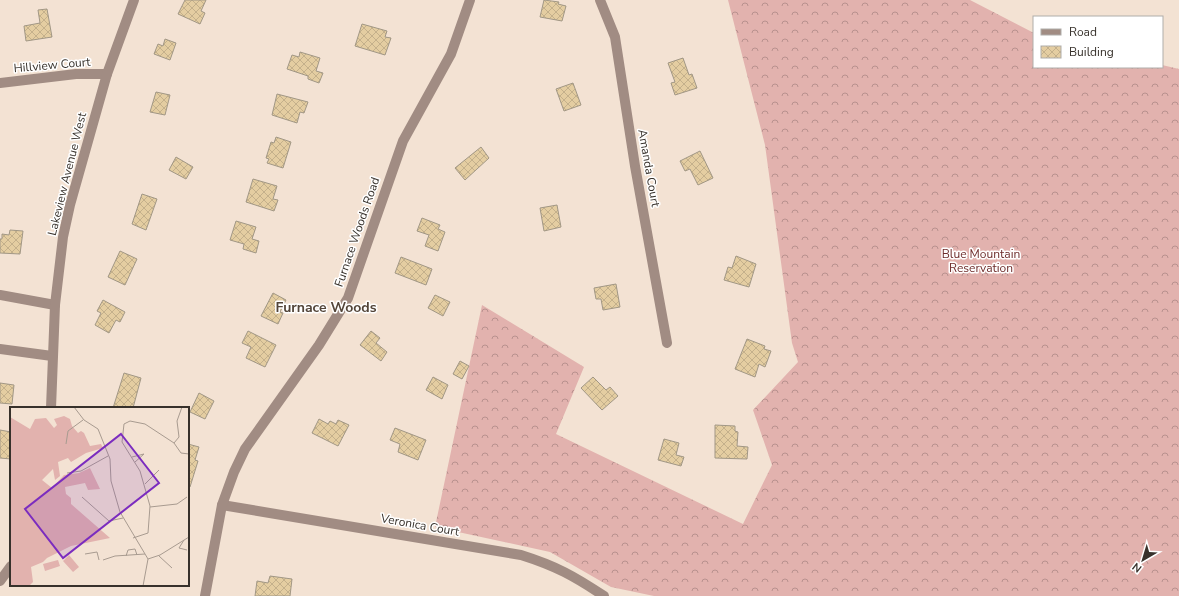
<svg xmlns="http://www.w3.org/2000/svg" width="1179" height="596" viewBox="0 0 1179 596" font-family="'Nunito Sans',sans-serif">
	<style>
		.forest { fill: url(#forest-crowns) }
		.building { fill: url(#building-cross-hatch); stroke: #a19785 }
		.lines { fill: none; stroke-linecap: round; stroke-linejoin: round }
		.minor { stroke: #a18c83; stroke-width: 10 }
		.labels { text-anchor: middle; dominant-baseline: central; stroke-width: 3; stroke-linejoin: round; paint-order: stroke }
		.street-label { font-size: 12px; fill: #37312b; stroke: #fff }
		.park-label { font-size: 12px; fill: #6e2c2b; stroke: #fff }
		.quarter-label { font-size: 14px; font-weight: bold; fill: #534539; stroke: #fff }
		.inset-road { fill: none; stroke: #a89b90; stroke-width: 1 }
		.view { fill: #7b2cbf; fill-opacity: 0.15; stroke: #7b2cbf; stroke-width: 2 }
		.inset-edge { fill: none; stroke: #37312b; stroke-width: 2 }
	</style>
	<defs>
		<pattern id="forest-crowns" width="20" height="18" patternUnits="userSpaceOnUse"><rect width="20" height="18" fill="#e2b2ae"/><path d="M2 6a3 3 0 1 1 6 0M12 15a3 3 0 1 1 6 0" fill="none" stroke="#b8918e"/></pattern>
		<pattern id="building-cross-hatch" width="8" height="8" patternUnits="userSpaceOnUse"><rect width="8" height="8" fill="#e4cda1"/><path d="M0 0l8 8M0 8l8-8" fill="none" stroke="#c4b08b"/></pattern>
	</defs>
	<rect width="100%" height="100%" fill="#f3e2d3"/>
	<!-- forest -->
	<path class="forest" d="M 728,0 L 970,0 L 1034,33 L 1034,67 L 1162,67 L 1162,65 L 1179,69 L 1179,596 L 654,596 L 611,587 L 550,552 L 435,527 L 482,305 L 584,367 L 556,434 L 743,524 L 772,465 L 753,410 L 798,362 L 792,343 L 765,145 Z"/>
	<!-- building -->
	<g class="building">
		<path d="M 185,0 L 206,0 L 201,11 L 205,13 L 200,24 L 178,14 Z"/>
		<path d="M 544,0 L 559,2 L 558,4 L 566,6 L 562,21 L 540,17 Z"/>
		<path d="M 47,9 L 52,37 L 26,41 L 24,26 L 40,23 L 38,10 Z"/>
		<path d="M 362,24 L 387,31 L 385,37 L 391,38 L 385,55 L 355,46 Z"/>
		<path d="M 165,39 L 176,43 L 170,60 L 154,54 L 158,44 L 163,46 Z"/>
		<path d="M 300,52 L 320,58 L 316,71 L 323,73 L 319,83 L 308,79 L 308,76 L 287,69 L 292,55 L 299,57 Z"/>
		<path d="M 683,58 L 689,75 L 692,74 L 697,88 L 675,95 L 671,83 L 675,82 L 668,63 Z"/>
		<path d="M 573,83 L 581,105 L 564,111 L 556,89 Z"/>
		<path d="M 156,92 L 170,95 L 165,115 L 150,112 Z"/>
		<path d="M 277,94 L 308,102 L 304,113 L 300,112 L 297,123 L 272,115 Z"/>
		<path d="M 276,137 L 291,142 L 283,168 L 267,163 L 269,159 L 266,158 L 271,142 L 274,143 Z"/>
		<path d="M 481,147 L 489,158 L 465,180 L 455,168 Z"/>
		<path d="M 700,151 L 713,178 L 698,185 L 690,169 L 685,171 L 680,161 Z"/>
		<path d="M 176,157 L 193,167 L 186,179 L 169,170 Z"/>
		<path d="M 253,179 L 277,186 L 273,199 L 278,200 L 274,211 L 246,202 Z"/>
		<path d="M 142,194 L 157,199 L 146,230 L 132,224 Z"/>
		<path d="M 557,205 L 561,227 L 544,231 L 540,208 Z"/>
		<path d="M 422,218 L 440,225 L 438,229 L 445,232 L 438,251 L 425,246 L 429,235 L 417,231 Z"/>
		<path d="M 236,221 L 256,227 L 252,239 L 259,241 L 256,253 L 243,249 L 244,244 L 230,240 Z"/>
		<path d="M 10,230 L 23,231 L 20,254 L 0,253 L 0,239 L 2,239 L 2,234 L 9,235 Z"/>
		<path d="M 120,251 L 137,259 L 125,285 L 108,277 Z"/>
		<path d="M 736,256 L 756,264 L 749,287 L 724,280 L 728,267 L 732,268 Z"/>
		<path d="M 401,257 L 432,269 L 426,285 L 395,273 Z"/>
		<path d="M 616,284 L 620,307 L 603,310 L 601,299 L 596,299 L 594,288 Z"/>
		<path d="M 273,293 L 286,300 L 280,312 L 283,313 L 278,324 L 261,316 Z"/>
		<path d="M 435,295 L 450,302 L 443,316 L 428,308 Z"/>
		<path d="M 103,300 L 125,312 L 120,322 L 116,320 L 109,333 L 95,325 L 101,313 L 97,311 Z"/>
		<path d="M 248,331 L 276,345 L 265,367 L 246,358 L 251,347 L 242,343 Z"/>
		<path d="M 371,331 L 380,338 L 376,343 L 387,352 L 381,361 L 360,345 Z"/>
		<path d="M 747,339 L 765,346 L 764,349 L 771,351 L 765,367 L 759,364 L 755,377 L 735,369 Z"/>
		<path d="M 460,361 L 469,366 L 462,379 L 453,374 Z"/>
		<path d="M 124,373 L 141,378 L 133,408 L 113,408 Z"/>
		<path d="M 433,377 L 448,385 L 442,399 L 426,390 Z"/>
		<path d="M 593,377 L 606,390 L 610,387 L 618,396 L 602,410 L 581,388 Z"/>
		<path d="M 0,383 L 14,385 L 12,404 L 0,403 Z"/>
		<path d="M 199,393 L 214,401 L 205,419 L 190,412 Z"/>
		<path d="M 319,419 L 328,424 L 330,421 L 336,424 L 338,420 L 349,425 L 338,446 L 312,433 Z"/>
		<path d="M 715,425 L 735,426 L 735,431 L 738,432 L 737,446 L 748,447 L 747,459 L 715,458 Z"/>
		<path d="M 395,428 L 426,440 L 418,460 L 398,452 L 400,444 L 390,440 Z"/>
		<path d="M 0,430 L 11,432 L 11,459 L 0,458 Z"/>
		<path d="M 664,439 L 679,443 L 676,455 L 684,457 L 681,466 L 658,460 Z"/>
		<path d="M 188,444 L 199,447 L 195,460 L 198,461 L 190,487 L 188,487 Z"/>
		<path d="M 270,576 L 292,579 L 290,596 L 255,596 L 257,581 L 268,583 Z"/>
	</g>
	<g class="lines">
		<!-- minor -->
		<g class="minor">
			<path d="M 600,0 L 615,37 L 635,166 L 667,343"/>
			<path d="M 0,83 L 76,74 L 107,74"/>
			<path d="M 0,295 L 55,305"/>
			<path d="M 0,349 L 52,356"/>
			<path d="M 51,408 L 55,305 L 63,237 L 70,205 L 107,74 L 134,0"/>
			<path d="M 222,505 L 521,555 C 556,566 574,576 604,596"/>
			<path d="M 0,581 L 11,566"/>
			<path d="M 205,596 L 222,505 L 234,472 L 245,449 L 319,345 L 348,298 L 403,141 L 451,54 L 470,0"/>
		</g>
	</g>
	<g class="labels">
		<!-- street labels -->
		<g class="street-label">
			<text transform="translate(52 65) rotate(-5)">Hillview Court</text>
			<text transform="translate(649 168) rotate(80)">Amanda Court</text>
			<text transform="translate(67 174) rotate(-76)">Lakeview Avenue West</text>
			<text transform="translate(357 232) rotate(-71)">Furnace Woods Road</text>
			<text transform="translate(420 525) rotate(10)">Veronica Court</text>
		</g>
		<!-- park labels -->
		<g class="park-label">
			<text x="981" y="254">Blue Mountain<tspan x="981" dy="14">Reservation</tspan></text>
		</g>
		<!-- quarter labels -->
		<g class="quarter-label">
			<text x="326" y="307">Furnace Woods</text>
		</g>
	</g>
	<!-- overview -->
	<g transform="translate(10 407)">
		<rect width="179" height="179" fill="#f3e2d3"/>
		<path d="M 54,9 L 60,12 L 62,19 L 68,26 L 71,24 L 74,26 L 80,39 L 91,37 L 93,41 L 76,46 L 61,55 L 58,51 L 48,55 L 50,69 L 45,73 L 43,62 L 32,73 L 42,81 L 54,68 L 69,66 L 80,61 L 90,82 L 78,83 L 75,76 L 55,80 L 56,87 L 61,91 L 61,97 L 100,131 L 61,139 L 37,151 L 33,155 L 21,160 L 23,175 L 19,179 L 0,179 L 0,10 L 20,22 L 25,12 L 36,11 L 44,21 L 47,18 L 44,12 Z" fill="#e2b2ae"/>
		<path d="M 59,148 L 69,160 L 63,165 L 53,154 ZM 48,153 L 50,159 L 35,164 L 33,157 Z" fill="#e2b2ae"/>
		<path class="inset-road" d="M 64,0 L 74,13 L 88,22 L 100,52 L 101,74 L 110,105 L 138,152M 164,36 L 169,30 L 167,14 L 172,0M 56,37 L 58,24 L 73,13M 122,50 L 134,47 L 125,55M 57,66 L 71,64 L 98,49M 135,77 L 149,63M 72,90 L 99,114 L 113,111M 140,100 L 167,97 L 177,90M 123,131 L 138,126 L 140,99 L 130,64 L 112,35 L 114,17 L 120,14 L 135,17 L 164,36 L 171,46 L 179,47M 174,133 L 169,141 L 177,143M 75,147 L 87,145 L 89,153M 116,149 L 118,143 L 125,142 L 127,148M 149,149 L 162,161M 138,152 L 150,148 L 179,130M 93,153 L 105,149 L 135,147M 133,179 L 138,152"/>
		<path class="view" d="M 111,27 L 149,76 L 53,151 L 15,102 Z"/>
		<rect width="179" height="179" class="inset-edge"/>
	</g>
	<!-- legend -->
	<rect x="1033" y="16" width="130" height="52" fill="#ffffff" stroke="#afadaa"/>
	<rect x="1041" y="29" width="20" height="6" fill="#a18c83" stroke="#afadaa"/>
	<text x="1069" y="36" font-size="12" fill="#37312b">Road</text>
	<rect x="1041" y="46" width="20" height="12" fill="url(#building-cross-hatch)" stroke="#afadaa"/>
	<text x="1069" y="56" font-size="12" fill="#37312b">Building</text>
	<!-- north arrow -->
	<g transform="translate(1143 560) rotate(218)" stroke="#ffffff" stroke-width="3" paint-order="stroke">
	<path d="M0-3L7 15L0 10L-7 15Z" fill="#37312b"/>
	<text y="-6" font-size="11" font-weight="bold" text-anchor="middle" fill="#37312b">N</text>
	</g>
</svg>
